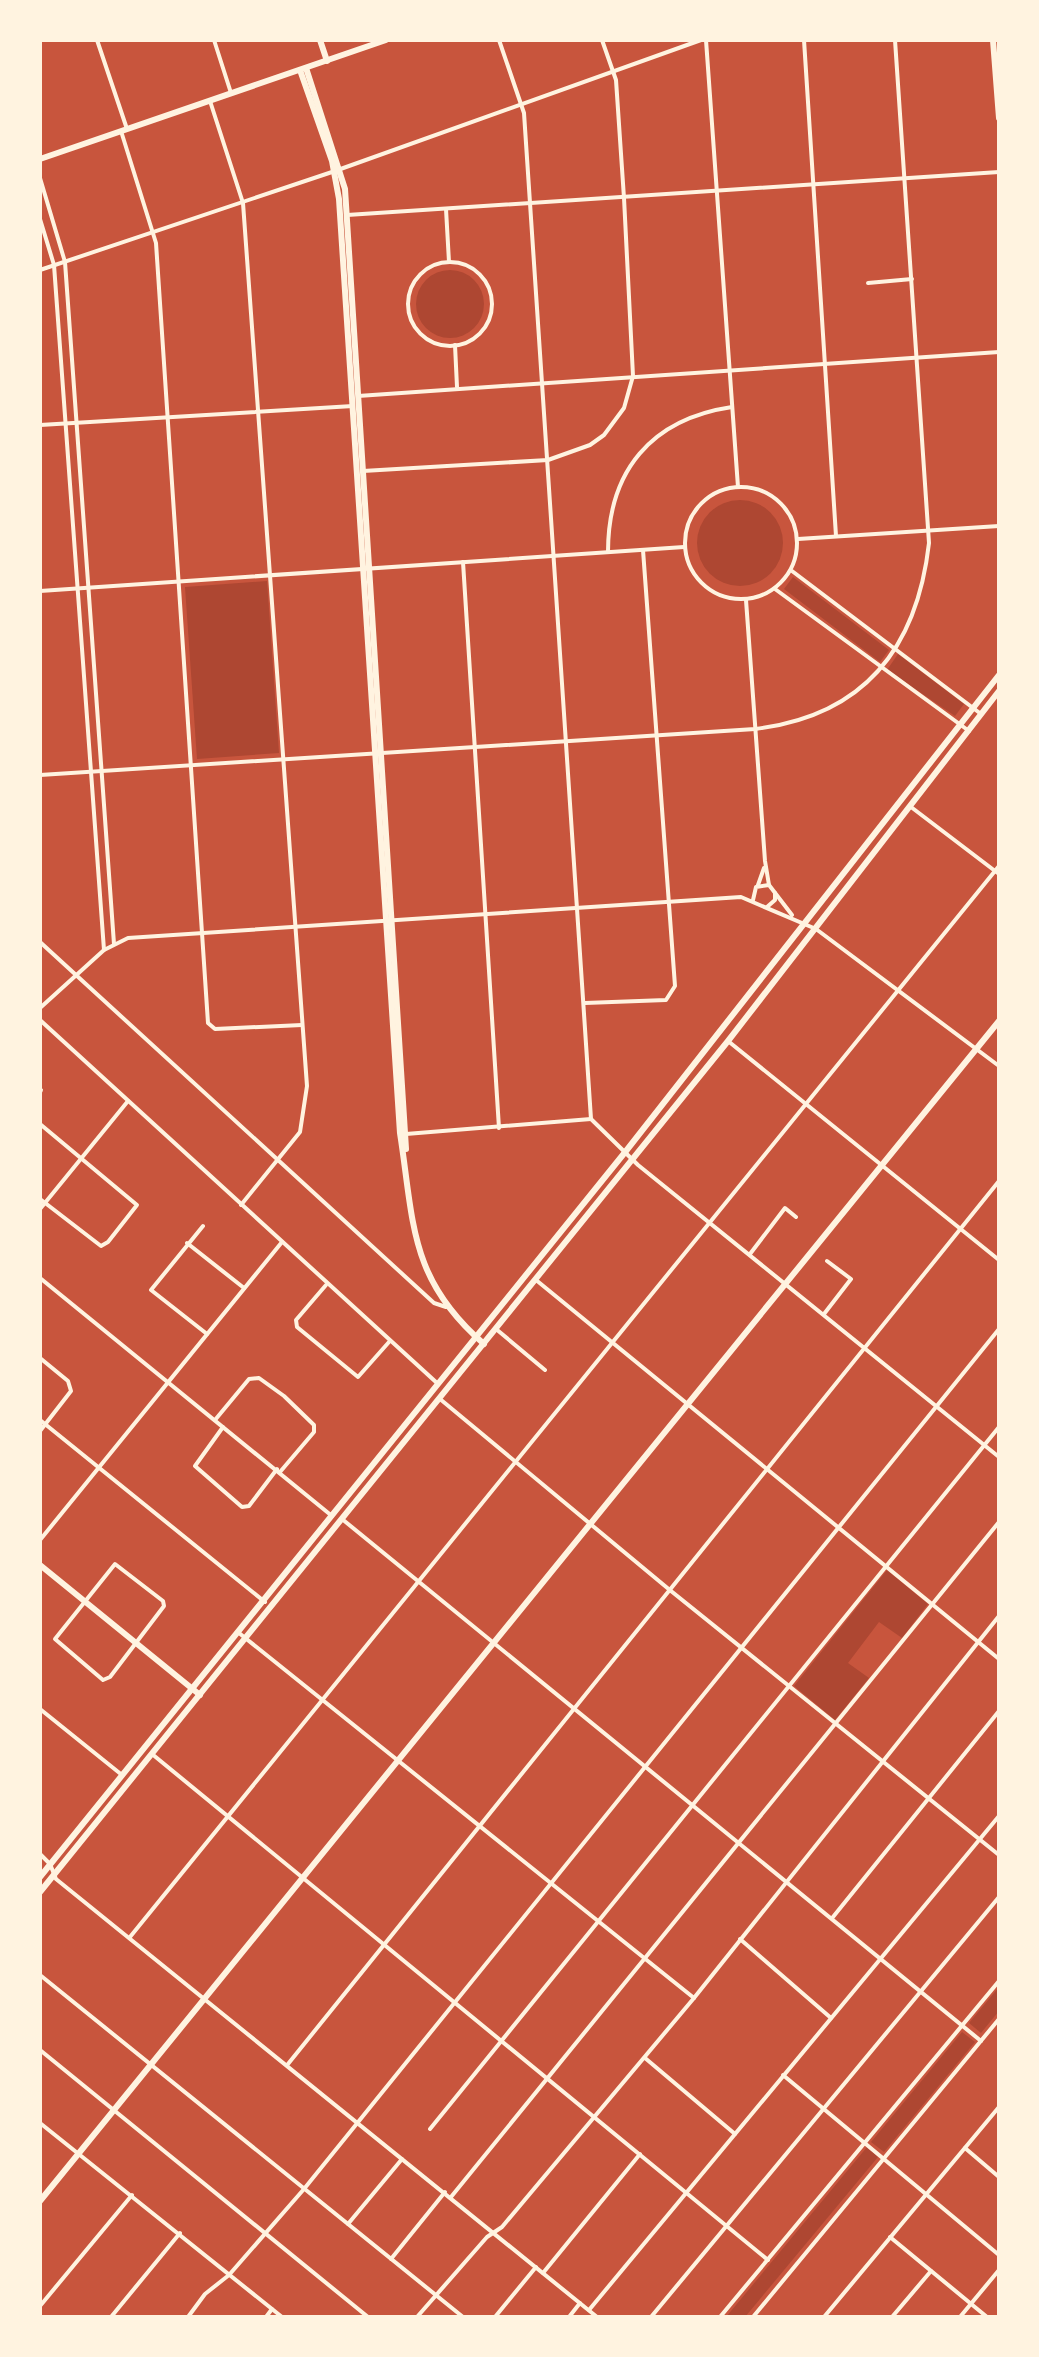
<svg xmlns="http://www.w3.org/2000/svg" width="1039" height="2357" viewBox="0 0 1039 2357" font-family="Overpass,sans-serif">
	<style>
		.green { fill: #ae4732 }
		.lines { fill: none; stroke-linecap: round; stroke-linejoin: round }
		.minor { stroke: #fff3e0; stroke-width: 4 }
		.secondary { stroke: #fff3e0; stroke-width: 6 }
		.primary { stroke: #fff3e0; stroke-width: 6 }
	</style>
	<rect width="100%" height="100%" fill="#c8553d"/>
	<!-- green -->
	<g class="green">
		<circle cx="450" cy="304" r="34"/>
		<circle cx="740" cy="543" r="43"/>
		<path d="M 793,577 L 889,650 L 880,662 L 784,589 Z"/>
		<path d="M 267,581 L 279,753 L 197,759 L 185,587 Z"/>
		<path d="M 898,654 L 964,704 L 955,716 L 887,670 Z"/>
		<path d="M 887,1570 L 928,1604 L 902,1638 L 879,1622 L 848,1663 L 869,1678 L 835,1720 L 794,1686 Z"/>
		<path d="M 999,1987 L 999,2011 L 981,2033 L 969,2023 Z"/>
		<path d="M 962,2032 L 975,2042 L 884,2152 L 871,2142 Z"/>
		<path d="M 867,2147 L 878,2157 L 745,2317 L 726,2317 Z"/>
	</g>
	<g class="lines">
		<!-- minor -->
		<g class="minor">
			<path d="M 97,40 L 127,129"/>
			<path d="M 214,40 L 231,93"/>
			<path d="M 499,40 L 524,113 L 591,1119 L 638,1165 L 999,1457"/>
			<path d="M 706,40 L 738,487"/>
			<path d="M 804,40 L 836,536"/>
			<path d="M 210,101 L 243,203 L 307,1086 L 300,1132 L 241,1205"/>
			<path d="M 121,131 L 156,243 L 208,1023 L 215,1029 L 302,1025"/>
			<path d="M 40,178 L 65,262 L 114,944"/>
			<path d="M 446,209 L 449,262"/>
			<path d="M 347,215 L 999,172"/>
			<path d="M 40,219 L 54,265 L 104,950"/>
			<circle cx="450" cy="304" r="42"/>
			<path d="M 40,270 L 335,171 L 701,40"/>
			<path d="M 868,283 L 912,279"/>
			<path d="M 455,345 L 457,387"/>
			<path d="M 358,396 L 999,352"/>
			<path d="M 40,425 L 353,406"/>
			<path d="M 363,471 L 548,460 L 590,445 L 604,435 L 624,408 L 633,376 L 624,198 L 616,80 L 602,40"/>
			<circle cx="741" cy="543" r="56"/>
			<path d="M 798,539 L 999,526"/>
			<path d="M 608,552 C 608,471 651,419 732,407"/>
			<path d="M 463,562 L 499,1128"/>
			<path d="M 792,571 L 981,714"/>
			<path d="M 775,589 L 969,731"/>
			<path d="M 40,591 L 684,547"/>
			<path d="M 746,600 L 765,861 L 769,885"/>
			<path d="M 40,775 L 755,729 C 863,716 917,649 929,543 L 895,40"/>
			<path d="M 911,807 L 999,874"/>
			<path d="M 758,885 L 764,868"/>
			<path d="M 753,900 L 756,887 L 769,885 L 792,915"/>
			<path d="M 767,907 L 775,900 L 775,893"/>
			<path d="M 40,942 L 434,1303 L 446,1307"/>
			<path d="M 585,1003 L 666,1000 L 675,986 L 643,550"/>
			<path d="M 40,1008 L 104,950 L 128,938 L 741,897 L 816,929 L 999,1066"/>
			<path d="M 40,1020 L 437,1383"/>
			<path d="M 728,1041 L 999,1260"/>
			<path d="M 40,1092 L 41,1090"/>
			<path d="M 40,1124 L 137,1205 L 108,1242 L 101,1246 L 40,1199"/>
			<path d="M 406,1134 L 591,1119"/>
			<path d="M 40,1209 L 128,1101"/>
			<path d="M 203,1226 L 151,1290 L 207,1334"/>
			<path d="M 187,1243 L 244,1288"/>
			<path d="M 750,1254 L 785,1208 L 796,1217"/>
			<path d="M 40,1278 L 332,1516"/>
			<path d="M 536,1280 L 999,1659"/>
			<path d="M 326,1285 L 296,1320 L 297,1327 L 358,1377 L 389,1342"/>
			<path d="M 824,1314 L 851,1279 L 827,1261"/>
			<path d="M 496,1329 L 545,1370"/>
			<path d="M 40,1358 L 68,1381 L 71,1391 L 40,1431"/>
			<path d="M 440,1399 L 671,1591 L 999,1855"/>
			<path d="M 40,1420 L 265,1602"/>
			<path d="M 215,1420 L 249,1379 L 259,1378 L 284,1396 L 314,1425 L 314,1432 L 280,1472"/>
			<path d="M 223,1427 L 195,1466 L 242,1507 L 249,1506 L 277,1469"/>
			<path d="M 342,1519 L 981,2041"/>
			<path d="M 40,1540 L 282,1242"/>
			<path d="M 115,1564 L 163,1601 L 164,1606 L 110,1677 L 103,1680 L 55,1639 Z"/>
			<path d="M 239,1633 L 694,1998"/>
			<path d="M 40,1709 L 122,1775"/>
			<path d="M 152,1754 L 768,2260"/>
			<path d="M 40,1854 L 50,1864 L 56,1879 L 597,2317"/>
			<path d="M 833,1917 L 999,1711"/>
			<path d="M 130,1937 L 999,866"/>
			<path d="M 740,1939 L 831,2018"/>
			<path d="M 40,1975 L 463,2317"/>
			<path d="M 40,2050 L 368,2317"/>
			<path d="M 645,2058 L 735,2134"/>
			<path d="M 288,2064 L 999,1181"/>
			<path d="M 783,2075 L 999,2255"/>
			<path d="M 40,2123 L 282,2317"/>
			<path d="M 430,2129 L 999,1427"/>
			<path d="M 965,2148 L 999,2177"/>
			<path d="M 451,2197 L 999,1522"/>
			<path d="M 348,2224 L 402,2159"/>
			<path d="M 890,2237 L 987,2317"/>
			<path d="M 391,2259 L 445,2192"/>
			<path d="M 543,2273 L 640,2154"/>
			<path d="M 40,2306 L 132,2195"/>
			<path d="M 589,2310 L 999,1816"/>
			<path d="M 111,2317 L 180,2233"/>
			<path d="M 188,2317 L 205,2294 L 229,2275 L 304,2189 L 999,1329"/>
			<path d="M 266,2317 L 272,2309"/>
			<path d="M 417,2317 L 487,2237 L 502,2227 L 694,1998 L 999,1616"/>
			<path d="M 495,2317 L 536,2267"/>
			<path d="M 569,2317 L 580,2303"/>
			<path d="M 651,2317 L 999,1897"/>
			<path d="M 720,2317 L 999,1981"/>
			<path d="M 753,2317 L 999,2019"/>
			<path d="M 824,2317 L 999,2107"/>
			<path d="M 892,2317 L 931,2271"/>
			<path d="M 960,2317 L 999,2270"/>
		</g>
		<!-- secondary -->
		<g class="secondary">
			<path d="M 320,40 L 327,61"/>
			<path d="M 993,40 L 999,118"/>
			<path d="M 306,68 L 345,189 L 406,1149"/>
			<path d="M 300,70 L 332,161 L 339,199 L 400,1133 C 414,1223 409,1279 484,1344"/>
			<path d="M 40,1565 L 200,1695"/>
			<path d="M 40,2201 L 999,1021"/>
		</g>
		<!-- primary -->
		<g class="primary">
			<path d="M 40,159 L 386,40"/>
			<path d="M 40,1877 L 626,1151 L 999,675"/>
			<path d="M 40,1892 L 728,1041 L 999,691"/>
		</g>
	</g>
	<!-- border -->
	<rect width="1039" height="2357" fill="none" stroke="#fff3e0" stroke-width="84"/>
</svg>
